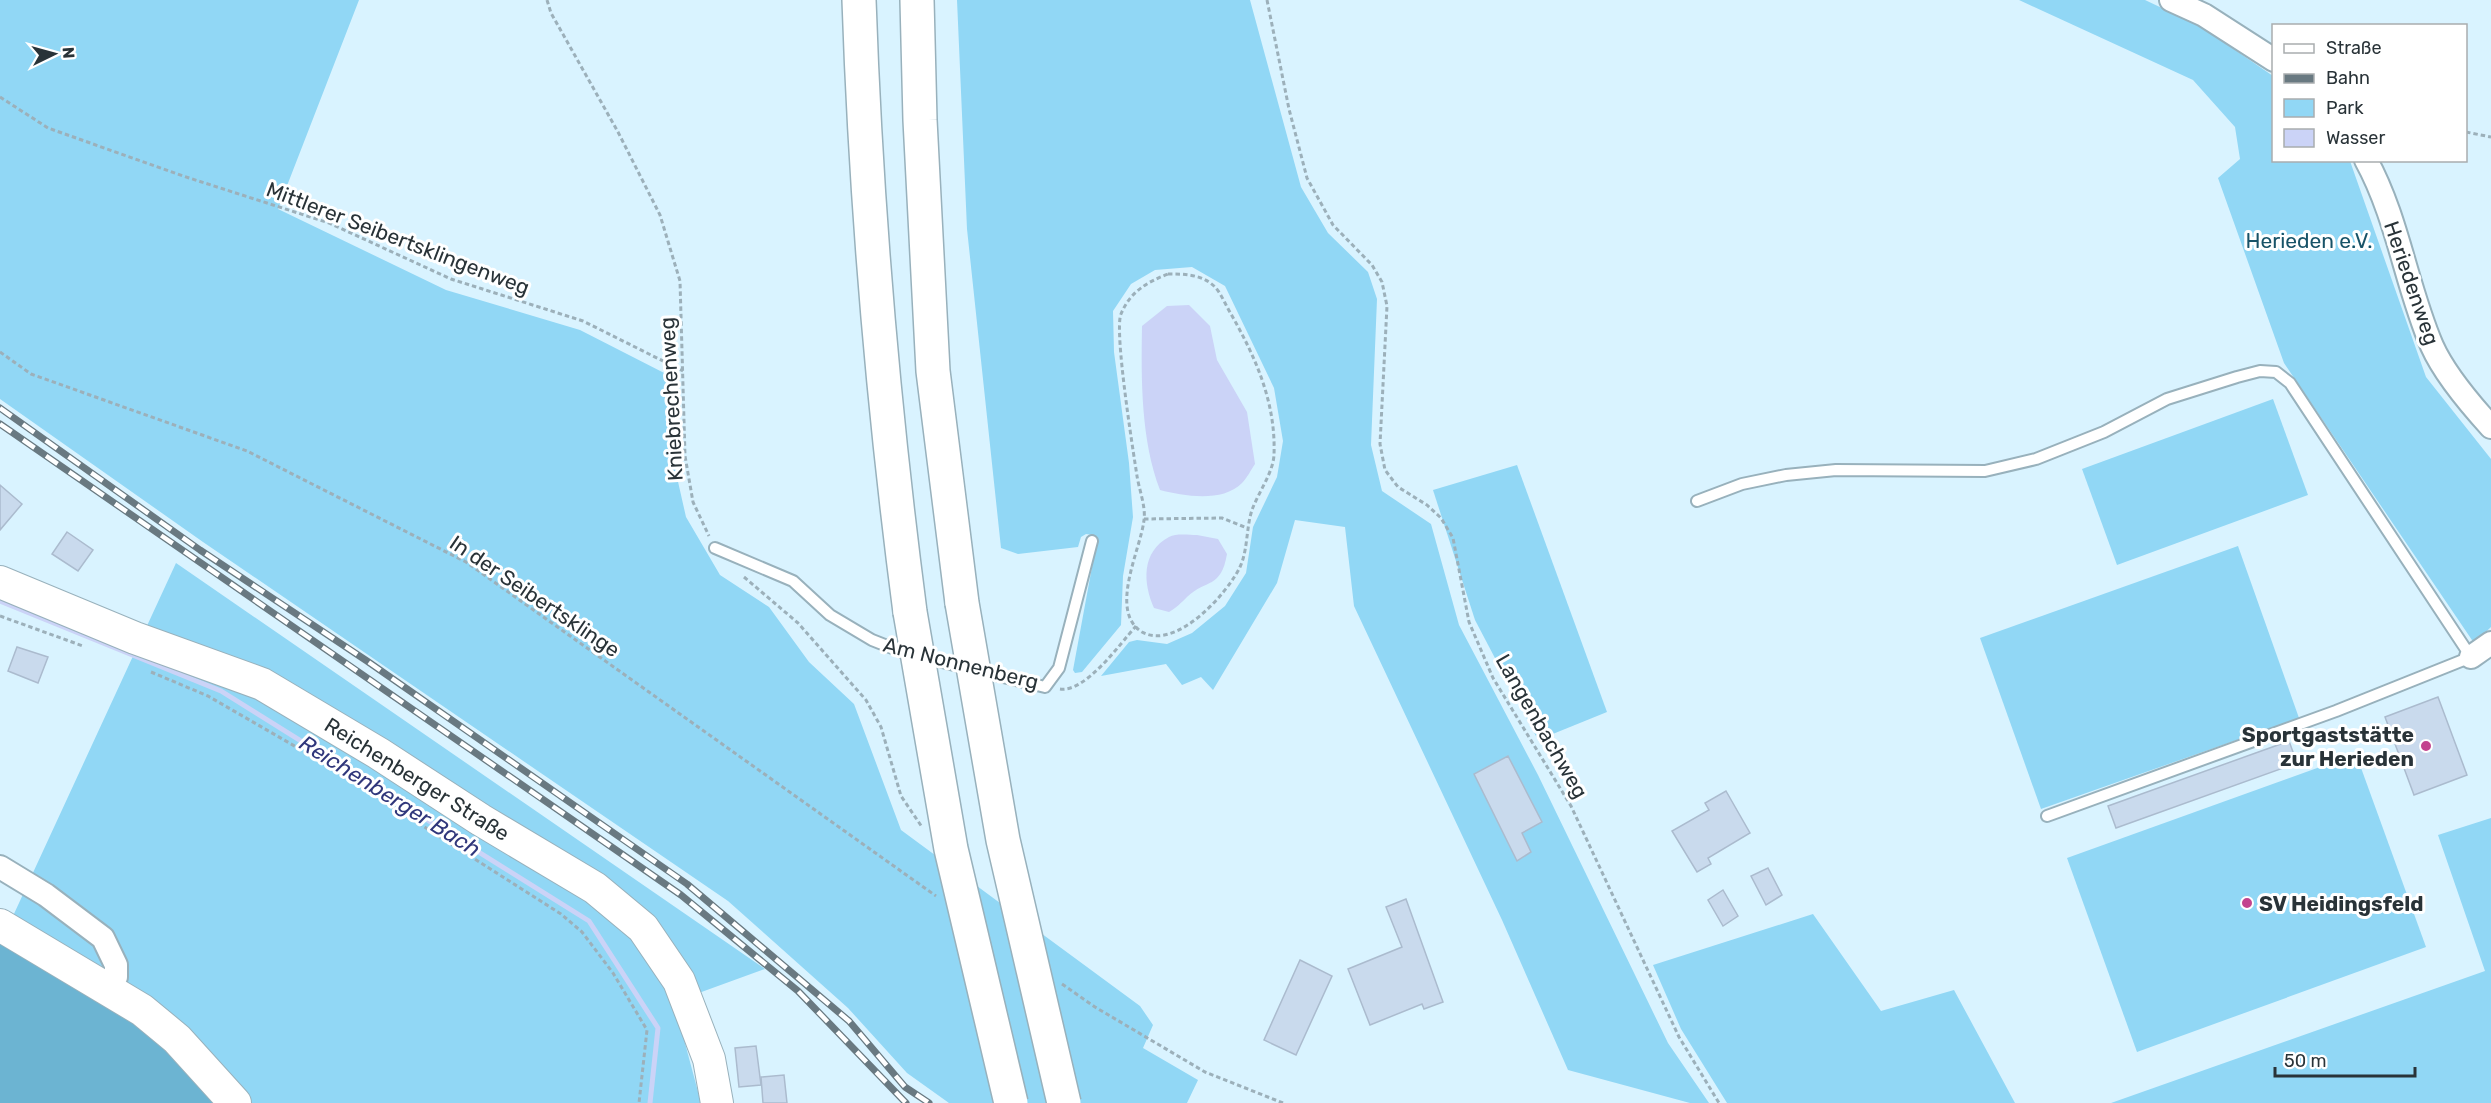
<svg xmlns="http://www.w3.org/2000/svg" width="2491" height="1103" viewBox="0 0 2491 1103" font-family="Rubik,sans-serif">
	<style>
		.green { fill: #91d7f5 }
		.forest { fill: #6cb4d2 }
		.water { fill: #cbd3f7 }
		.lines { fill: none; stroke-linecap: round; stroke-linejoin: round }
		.stream { stroke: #cbd3f7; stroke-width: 5 }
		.building { fill: #c9daed; stroke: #abbbce; stroke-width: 1.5 }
		.lane-casing { stroke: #98b1bc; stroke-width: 14 }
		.street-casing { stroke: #98b1bc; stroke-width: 26 }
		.secondary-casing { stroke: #98b1bc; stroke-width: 34 }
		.highway-casing { stroke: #98b1bc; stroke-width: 36 }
		.path { stroke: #9cb0ba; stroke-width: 3; stroke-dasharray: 4.5 3; stroke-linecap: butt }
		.lane { stroke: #fff; stroke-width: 10 }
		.street { stroke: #fff; stroke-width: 22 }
		.secondary { stroke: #fff; stroke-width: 32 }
		.highway { stroke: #fff; stroke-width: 33 }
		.rail-casing { stroke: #697981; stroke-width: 7 }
		.rail { stroke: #fff; stroke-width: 4.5; stroke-dasharray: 14; stroke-linecap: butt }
		.highway-bridge-casing { stroke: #98b1bc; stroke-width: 36; stroke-linecap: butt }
		.highway-bridge { stroke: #fff; stroke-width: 33 }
		.poi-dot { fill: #c3438e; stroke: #fff; stroke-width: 2 }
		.labels { text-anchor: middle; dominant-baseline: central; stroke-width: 6; stroke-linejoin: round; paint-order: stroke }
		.street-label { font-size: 21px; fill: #293338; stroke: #fff }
		.park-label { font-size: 21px; fill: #185368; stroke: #fff }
		.poi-label { font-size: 21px; font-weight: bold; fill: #293338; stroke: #fff; text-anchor: end }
		.water-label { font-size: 22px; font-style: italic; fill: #30377b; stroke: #fff }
	</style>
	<rect width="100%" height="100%" fill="#d9f3ff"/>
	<!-- green -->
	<g class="green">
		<path d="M 0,0 L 359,0 L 278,209 L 446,290 L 580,330 L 672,377 L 674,464 L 686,517 L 720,575 L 769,607 L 809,662 L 854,704 L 901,830 L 1140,1006 L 1153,1025 L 1143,1048 L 1198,1080 L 1187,1103 L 949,1103 L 907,1073 L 848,1008 L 728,901 L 203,542 L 0,399 Z"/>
		<path d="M 957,0 L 1250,0 L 1301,187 L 1328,233 L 1368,272 L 1377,299 L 1371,445 L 1382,491 L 1431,524 L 1459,625 L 1538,775 L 1668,1043 L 1709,1103 L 1690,1103 L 1568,1070 L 1502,920 L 1354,606 L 1345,527 L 1295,520 L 1277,583 L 1213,690 L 1201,677 L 1182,685 L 1166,664 L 1101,676 L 1129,642 L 1137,640 L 1167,644 L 1192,633 L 1225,606 L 1246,573 L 1253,527 L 1277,477 L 1283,441 L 1274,388 L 1225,286 L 1192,267 L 1155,270 L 1131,284 L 1113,311 L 1114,352 L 1129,463 L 1133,517 L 1123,576 L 1121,625 L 1082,672 L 1075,673 L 1073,670 L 1097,540 L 1093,535 L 1086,534 L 1081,537 L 1078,547 L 1018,554 L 1001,548 L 967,229 Z"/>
		<path d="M 2019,0 L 2145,0 L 2200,26 L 2273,76 L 2274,160 L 2350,161 L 2426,377 L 2491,459 L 2491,627 L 2474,643 L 2284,363 L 2218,178 L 2240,159 L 2235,127 L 2193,80 Z"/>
		<path d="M 2273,399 L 2308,495 L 2117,565 L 2082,469 Z"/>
		<path d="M 1517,465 L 1607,712 L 1538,740 L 1475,620 L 1433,490 Z"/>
		<path d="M 2238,546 L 2299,718 L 2041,809 L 1980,638 Z"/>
		<path d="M 176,563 L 765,969 L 674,1002 L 701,1103 L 249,1103 L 176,1021 L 125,981 L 13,916 Z"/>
		<path d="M 2356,754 L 2426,947 L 2137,1052 L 2067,858 Z"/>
		<path d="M 2491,818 L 2491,1103 L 2111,1103 L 2485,971 L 2438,835 Z"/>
		<path d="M 1813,914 L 1881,1011 L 1954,990 L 2015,1103 L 1727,1103 L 1681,1029 L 1653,965 Z"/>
	</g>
	<!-- forest -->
	<path class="forest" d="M 0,941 L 134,1018 L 219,1103 L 0,1103 Z"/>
	<!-- water -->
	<g class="water">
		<path d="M 1189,305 L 1210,326 L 1217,360 L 1247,412 L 1255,464 C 1251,470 1247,478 1242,483 C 1222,503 1184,496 1160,490 C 1141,440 1141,380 1142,326 L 1167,306 Z"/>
		<path d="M 1197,535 L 1218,539 L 1227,554 C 1221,589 1206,579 1187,597 C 1181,603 1177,607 1169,612 L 1154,608 C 1143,583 1141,552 1169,537 C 1176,533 1189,535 1197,535 Z"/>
	</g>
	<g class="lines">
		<!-- stream -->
		<path class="stream" d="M 0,601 L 221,691 L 589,921 L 658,1028 L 650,1103"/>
	</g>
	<!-- building -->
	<g class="building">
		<path d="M 0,485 L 22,504 L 0,530 Z"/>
		<path d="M 67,532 L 93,550 L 78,571 L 52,554 Z"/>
		<path d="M 17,647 L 48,657 L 38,683 L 8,671 Z"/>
		<path d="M 2438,697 L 2467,775 L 2414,795 L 2385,717 Z"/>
		<path d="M 2289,741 L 2297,763 L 2116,828 L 2108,806 Z"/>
		<path d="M 1508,756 L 1542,822 L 1522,833 L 1531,852 L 1517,861 L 1474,774 Z"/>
		<path d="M 1726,791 L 1750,833 L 1708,858 L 1711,864 L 1697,872 L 1672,831 L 1709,810 L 1705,803 Z"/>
		<path d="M 1768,868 L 1782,895 L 1766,905 L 1751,876 Z"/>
		<path d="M 1723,890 L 1738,916 L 1723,926 L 1708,900 Z"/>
		<path d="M 1406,899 L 1443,1002 L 1424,1009 L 1422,1004 L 1370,1025 L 1348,969 L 1402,947 L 1386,907 Z"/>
		<path d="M 1300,960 L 1332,976 L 1296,1055 L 1264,1040 Z"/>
		<path d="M 756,1046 L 761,1085 L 739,1087 L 735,1048 Z"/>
		<path d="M 784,1075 L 787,1103 L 763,1103 L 761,1077 Z"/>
	</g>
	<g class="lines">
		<defs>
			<g id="lane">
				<path d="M 1697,501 L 1742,484 L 1786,475 L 1836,470 L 1985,471 L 2036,459 L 2104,432 L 2167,399 L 2237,377 L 2260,371 L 2276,372 L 2290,383 L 2471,657 L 2336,711 L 2047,816"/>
				<path d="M 715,548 L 793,581 L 830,615 L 872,640 L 905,653 L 1045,687 L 1059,668 L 1092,541"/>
			</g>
			<g id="street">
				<path d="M 2171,0 L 2204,15 L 2274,60"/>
				<path d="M 2366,160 C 2398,218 2406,286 2432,346 C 2445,375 2470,404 2491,427"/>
				<path d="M 2471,657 L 2491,643"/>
				<path d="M 0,867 L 46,895 L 103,938 L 116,965 L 116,977 L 106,986"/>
			</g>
			<g id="secondary">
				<path d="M 0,582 L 135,638 L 262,684 L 378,753 L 481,820 L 595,888 L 643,928 L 679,981 L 709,1059 L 717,1103"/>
				<path d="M 0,925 L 142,1010 L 177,1039 L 235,1103"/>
			</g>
			<g id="highway">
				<path d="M 859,0 C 866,207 883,406 910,612"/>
				<path d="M 917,0 L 920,120 L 933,371 L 962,603"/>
			</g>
		</defs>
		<!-- lane casing -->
		<use href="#lane" class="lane-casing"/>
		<!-- street casing -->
		<use href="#street" class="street-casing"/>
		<!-- secondary casing -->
		<use href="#secondary" class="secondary-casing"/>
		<!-- highway casing -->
		<use href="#highway" class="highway-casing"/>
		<!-- path -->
		<g class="path">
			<path d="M 547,0 L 551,13 L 618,132 L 660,215 L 680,281 L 685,456 L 693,502 L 709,536"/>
			<path d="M 1267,0 L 1289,109 L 1307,178 L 1333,225 L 1372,265 L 1382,282 L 1387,306 L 1380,444 L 1385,470 L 1398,487 L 1427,505 L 1441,518 L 1453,538 L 1469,622 L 1493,678 L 1571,806 L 1679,1037 L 1719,1103"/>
			<path d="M 0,97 L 48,128 L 183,176 L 329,223 L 451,279 L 583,321 L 683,371"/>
			<path d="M 2466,132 L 2491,137"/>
			<path d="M 1168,274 C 1184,274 1202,274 1215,287 C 1221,293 1226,306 1231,314 C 1256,358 1276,403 1274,455 C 1273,473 1258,493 1252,510 C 1246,528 1248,550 1240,567 C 1227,594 1176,651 1142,632 C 1108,611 1141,549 1144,520 C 1146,507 1139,489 1137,476 C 1133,450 1114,331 1121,314 C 1130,292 1147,282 1168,274 Z"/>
			<path d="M 0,352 L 31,374 L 247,451 L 466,562 L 936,896"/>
			<path d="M 1144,519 L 1222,518 L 1247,528"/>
			<path d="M 744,577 L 798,623 L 866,700 L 881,727 L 901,796 L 922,827"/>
			<path d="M 0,616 L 83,646"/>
			<path d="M 151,672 L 208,696 L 324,763 L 561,914 L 582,932 L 613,973 L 647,1030 L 639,1103"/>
			<path d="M 1060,689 C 1085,693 1120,644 1136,626"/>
			<path d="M 1062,984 L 1095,1007 L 1205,1072 L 1283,1103"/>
		</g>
		<!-- lane -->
		<use href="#lane" class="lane"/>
		<!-- street -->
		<use href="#street" class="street"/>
		<!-- secondary -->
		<use href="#secondary" class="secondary"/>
		<!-- highway -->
		<use href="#highway" class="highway"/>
		<defs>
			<g id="rail">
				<path d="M 0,408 L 200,550 L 367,661 L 687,884 L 849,1021 L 905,1087 L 929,1103"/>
				<path d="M 0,424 L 681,895 L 798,991 L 906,1103"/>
			</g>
		</defs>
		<!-- rail casing -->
		<use href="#rail" class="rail-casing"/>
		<!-- rail -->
		<use href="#rail" class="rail"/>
		<defs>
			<g id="highway-bridge">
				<path d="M 962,603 L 1003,840 L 1064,1103"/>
				<path d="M 910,612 L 951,849 L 1011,1103"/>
			</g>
		</defs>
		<!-- highway-bridge casing -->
		<use href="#highway-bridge" class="highway-bridge-casing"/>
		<!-- highway-bridge -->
		<use href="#highway-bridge" class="highway-bridge"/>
	</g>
	<!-- markers -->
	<g class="poi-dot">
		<circle cx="2426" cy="746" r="6"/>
		<circle cx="2247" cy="903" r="6"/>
	</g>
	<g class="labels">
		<!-- street labels -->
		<g class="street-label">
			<text transform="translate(398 238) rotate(21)">Mittlerer Seibertsklingenweg</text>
			<text transform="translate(2412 283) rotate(71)">Heriedenweg</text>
			<text transform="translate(671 399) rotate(-93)">Kniebrechenweg</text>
			<text transform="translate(535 596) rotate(34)">In der Seibertsklinge</text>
			<text transform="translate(961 663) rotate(14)">Am Nonnenberg</text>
			<text transform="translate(1542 726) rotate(60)">Langenbachweg</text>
			<text transform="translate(417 779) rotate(32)">Reichenberger Straße</text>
		</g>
		<!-- park labels -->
		<g class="park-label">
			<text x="2309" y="240">Herieden e.V.</text>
		</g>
		<!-- poi labels -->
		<g class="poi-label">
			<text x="2414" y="734">Sportgaststätte<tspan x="2414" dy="24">zur Herieden</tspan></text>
			<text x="2259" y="903" text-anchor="start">SV Heidingsfeld</text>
		</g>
		<!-- water labels -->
		<g class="water-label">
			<text transform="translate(390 796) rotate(32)">Reichenberger Bach</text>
		</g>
	</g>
	<!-- legend -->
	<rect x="2272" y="24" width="195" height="138" fill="#ffffff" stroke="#a9adaf" stroke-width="1.5"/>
	<rect x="2284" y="44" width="30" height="9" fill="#ffffff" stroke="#a9adaf" stroke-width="1.5"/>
	<text x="2326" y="54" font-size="18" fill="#293338">Straße</text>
	<rect x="2284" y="74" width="30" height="9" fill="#697981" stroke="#a9adaf" stroke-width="1.5"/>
	<text x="2326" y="84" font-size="18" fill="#293338">Bahn</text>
	<rect x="2284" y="99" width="30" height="18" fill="#91d7f5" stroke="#a9adaf" stroke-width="1.5"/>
	<text x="2326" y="114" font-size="18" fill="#293338">Park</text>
	<rect x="2284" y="129" width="30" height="18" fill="#cbd3f7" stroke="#a9adaf" stroke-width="1.5"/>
	<text x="2326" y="144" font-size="18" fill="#293338">Wasser</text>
	<!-- north arrow -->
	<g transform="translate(54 54) rotate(85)" stroke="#ffffff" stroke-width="4.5" paint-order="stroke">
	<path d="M0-4.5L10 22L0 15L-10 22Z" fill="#293338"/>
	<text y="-9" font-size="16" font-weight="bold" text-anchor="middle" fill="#293338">N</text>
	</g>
	<!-- scale -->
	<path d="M2275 1067v9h140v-9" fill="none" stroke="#293338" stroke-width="3"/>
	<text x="2284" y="1067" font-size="18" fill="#293338" stroke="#ffffff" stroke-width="4.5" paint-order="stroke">50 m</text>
</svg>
